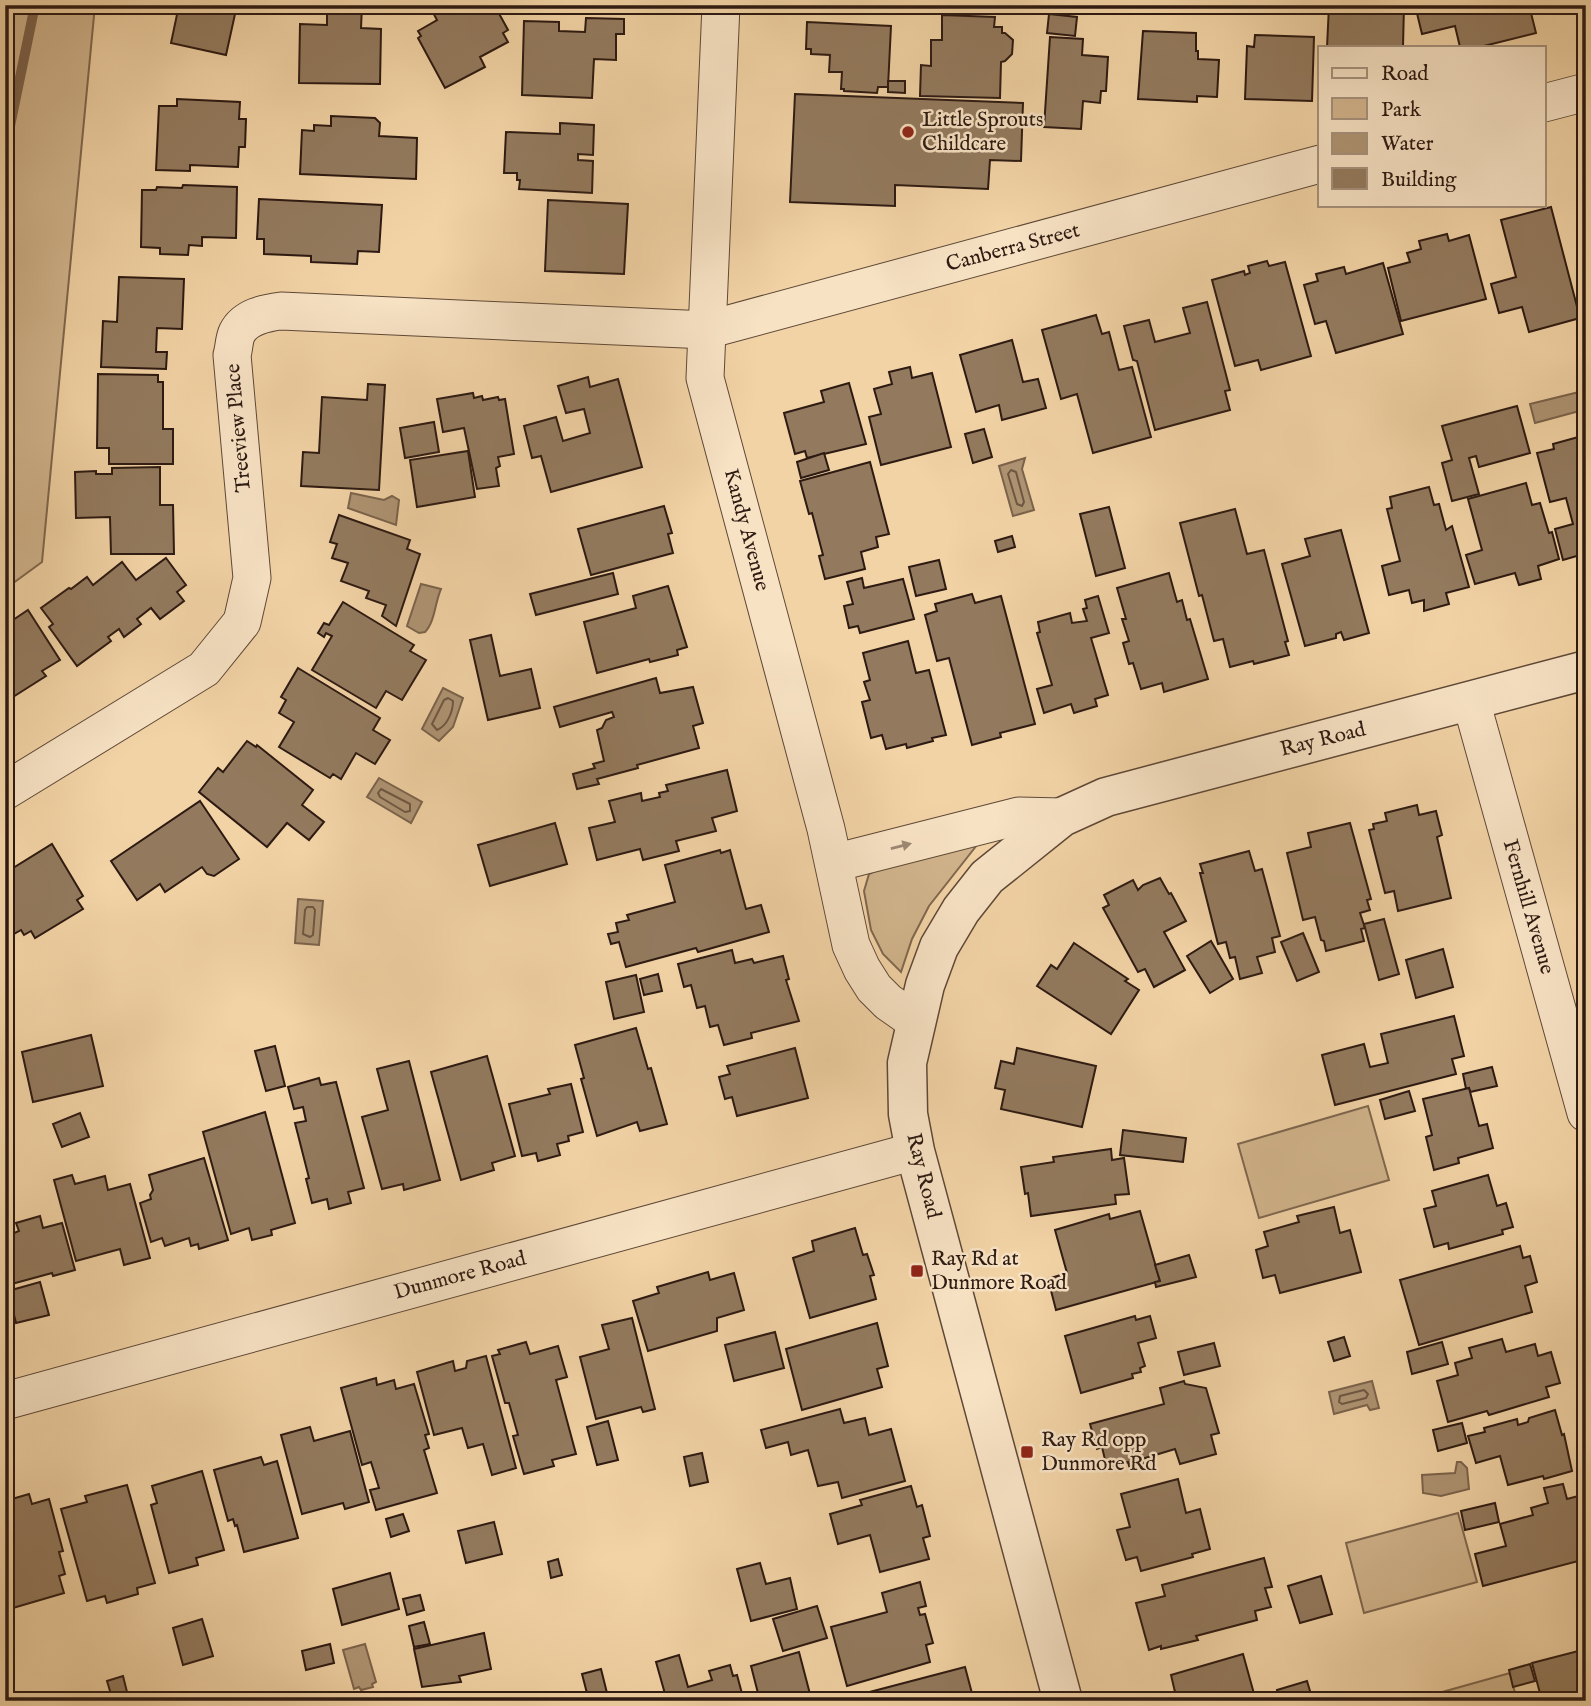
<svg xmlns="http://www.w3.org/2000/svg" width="1591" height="1706" viewBox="0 0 1591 1706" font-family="'IM FELL English',serif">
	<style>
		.green { fill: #d1b48c; stroke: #7f674f; stroke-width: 2 }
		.water { fill: #af9473; stroke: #7b634c; stroke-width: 2 }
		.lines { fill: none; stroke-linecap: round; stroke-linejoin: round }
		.shore { stroke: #6e5742; stroke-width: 2 }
		.stream { stroke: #7b634c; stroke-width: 10 }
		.building { fill: #937a5e; stroke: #2d1a12; stroke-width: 2 }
		.minor-casing { stroke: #5e4837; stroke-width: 39 }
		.tertiary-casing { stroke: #5e4837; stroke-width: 41 }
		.minor { stroke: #f7e2c4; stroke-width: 37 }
		.tertiary { stroke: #f7e2c4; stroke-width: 38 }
		.oneway { fill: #9c8874 }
		.poi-dot { fill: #8f2418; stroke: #f7e2c4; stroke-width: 2.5 }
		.labels { text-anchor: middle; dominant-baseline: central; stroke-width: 5; stroke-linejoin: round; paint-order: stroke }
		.poi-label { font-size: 21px; fill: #2d1a12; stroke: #f7e2c4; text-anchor: start }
		.street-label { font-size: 21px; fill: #2d1a12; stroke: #f7e2c4 }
	</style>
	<rect width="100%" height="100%" fill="#f2d3a5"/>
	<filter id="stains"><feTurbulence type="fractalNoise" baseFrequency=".00286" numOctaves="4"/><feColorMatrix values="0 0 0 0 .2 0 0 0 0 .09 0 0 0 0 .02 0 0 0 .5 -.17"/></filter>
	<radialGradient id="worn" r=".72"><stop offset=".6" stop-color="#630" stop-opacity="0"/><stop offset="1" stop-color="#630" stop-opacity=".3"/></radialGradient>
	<!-- green -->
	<g class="green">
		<path d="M 5,5 L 95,5 L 42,562 L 5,589 Z"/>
		<path d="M 977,845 L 929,906 L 912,939 L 901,972 L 883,954 L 871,930 L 864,891 L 869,874 L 884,866 Z"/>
		<path d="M 1368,1106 L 1389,1180 L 1259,1218 L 1238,1144 Z"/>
		<path d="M 1458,1513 L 1477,1582 L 1364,1613 L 1346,1543 Z"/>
		<path d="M 1510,1673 L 1517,1701 L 1410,1701 Z"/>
	</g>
	<!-- water -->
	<g class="water">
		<path d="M 1579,392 L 1583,410 L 1535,423 L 1530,404 Z"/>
		<path d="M 1025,458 L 1022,469 L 1034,510 L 1013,516 L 999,466 Z"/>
		<path d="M 351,493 L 384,500 L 392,496 L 399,500 L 396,525 L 348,508 Z"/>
		<path d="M 421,584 L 441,589 C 435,602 435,622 425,632 L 419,633 L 407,626 Z"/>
		<path d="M 443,688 L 463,698 L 453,727 L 439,741 L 422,729 Z"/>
		<path d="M 379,778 L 422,802 L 411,823 L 367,797 Z"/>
		<path d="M 298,899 L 323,901 L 319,945 L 295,943 Z"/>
		<path d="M 1372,1381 L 1379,1408 L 1370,1410 L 1367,1405 L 1334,1414 L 1329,1392 Z"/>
		<path d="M 1457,1462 L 1461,1462 L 1467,1468 L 1469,1489 L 1441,1496 L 1423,1493 L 1422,1475 L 1455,1473 Z"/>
		<path d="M 365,1644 L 376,1682 L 372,1684 L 373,1687 L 361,1690 L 359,1687 L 354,1689 L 343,1650 Z"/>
	</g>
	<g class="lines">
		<!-- shore -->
		<g class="shore">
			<path d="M 1011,470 L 1016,472 L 1024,502 L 1022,506 L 1017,504 L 1008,474 Z"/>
			<path d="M 448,698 L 453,701 C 453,712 447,726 437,730 L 432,724 L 444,700 Z"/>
			<path d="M 381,789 L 410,804 L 410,811 L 405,812 L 380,797 L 378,793 Z"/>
			<path d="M 307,907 L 313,907 L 315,910 L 313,935 L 310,937 L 303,934 L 305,910 Z"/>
			<path d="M 1364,1390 L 1368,1394 L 1366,1398 L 1342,1404 L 1339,1402 L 1340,1396 Z"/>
		</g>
		<!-- stream -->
		<path class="stream" d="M 5,150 L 35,5"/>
	</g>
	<!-- building -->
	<g class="building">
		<path d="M 179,5 L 237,5 L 226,55 L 171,43 Z"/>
		<path d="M 327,5 L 362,5 L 361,28 L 381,29 L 380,84 L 299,83 L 300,24 L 327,25 Z"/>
		<path d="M 429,5 L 501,5 L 496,8 L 508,30 L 503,33 L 508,42 L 480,57 L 485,67 L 445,88 L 418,38 L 421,36 L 418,31 L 437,20 Z"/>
		<path d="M 1339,5 L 1404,5 L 1403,47 L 1327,47 L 1329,6 Z"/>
		<path d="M 1415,5 L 1529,5 L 1536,33 L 1480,47 L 1460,47 L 1455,26 L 1422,34 Z"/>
		<path d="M 1049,14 L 1077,17 L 1075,36 L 1047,33 Z"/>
		<path d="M 942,15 L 995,17 L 994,27 L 1002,27 L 1002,33 L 1005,33 L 1013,40 L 1012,54 L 1005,61 L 1001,62 L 1000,98 L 920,96 L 921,65 L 931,66 L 931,40 L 942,40 Z"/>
		<path d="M 586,18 L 624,19 L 624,34 L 616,34 L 616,60 L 594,59 L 592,98 L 522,95 L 524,21 L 559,22 L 559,31 L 585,32 Z"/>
		<path d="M 807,22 L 891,26 L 888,87 L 878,87 L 877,93 L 844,91 L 844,89 L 841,89 L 842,72 L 829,72 L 830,55 L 811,54 L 811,49 L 806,49 Z"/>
		<path d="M 1143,31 L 1196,33 L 1196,51 L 1198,51 L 1198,59 L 1219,60 L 1217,97 L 1197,96 L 1197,102 L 1138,99 Z"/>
		<path d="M 1255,35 L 1314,37 L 1312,101 L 1245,99 L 1247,46 L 1254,47 Z"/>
		<path d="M 1050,37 L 1083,39 L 1082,55 L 1108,57 L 1106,91 L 1101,91 L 1100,103 L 1083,101 L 1081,129 L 1044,127 Z"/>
		<path d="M 888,81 L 905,81 L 905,93 L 888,92 Z"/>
		<path d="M 795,94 L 1023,103 L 1021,161 L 990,160 L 988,189 L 895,185 L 895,206 L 790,202 Z"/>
		<path d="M 177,99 L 240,102 L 239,119 L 246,119 L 245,147 L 239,147 L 238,167 L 190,165 L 190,171 L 156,170 L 159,106 L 177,106 Z"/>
		<path d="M 331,116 L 375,118 L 380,123 L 379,136 L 417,138 L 416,179 L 300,174 L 302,130 L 314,131 L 314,125 L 331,126 Z"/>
		<path d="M 560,123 L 594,125 L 593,155 L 578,154 L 578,160 L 593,161 L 592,193 L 519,189 L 520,180 L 517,180 L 517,173 L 504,173 L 506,132 L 560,134 Z"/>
		<path d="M 183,185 L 237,187 L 236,238 L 202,237 L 202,246 L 189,245 L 188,255 L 160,254 L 160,248 L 141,247 L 142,190 L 156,190 L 157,187 L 182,188 Z"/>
		<path d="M 259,199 L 382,205 L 379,252 L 358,251 L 357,264 L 311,262 L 311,256 L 264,254 L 264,239 L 257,239 Z"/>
		<path d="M 548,200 L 628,204 L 624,274 L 545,271 Z"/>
		<path d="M 1551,207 L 1580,318 L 1529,332 L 1522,307 L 1499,313 L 1491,284 L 1516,277 L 1501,220 Z"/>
		<path d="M 1447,234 L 1449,241 L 1469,235 L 1486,299 L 1401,321 L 1388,268 L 1410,262 L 1407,253 L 1421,249 L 1419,241 Z"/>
		<path d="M 1267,261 L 1269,266 L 1285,262 L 1311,356 L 1261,370 L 1258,360 L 1235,366 L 1212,280 L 1244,271 L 1245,275 L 1250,273 L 1248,266 Z"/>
		<path d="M 1383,263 L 1403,334 L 1336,353 L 1326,321 L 1315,324 L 1304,285 L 1318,281 L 1316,274 L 1344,267 L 1346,274 Z"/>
		<path d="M 119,277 L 184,279 L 182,329 L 157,328 L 156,352 L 167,352 L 166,369 L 101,367 L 103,321 L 117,322 Z"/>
		<path d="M 1207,302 L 1230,390 L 1225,391 L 1230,410 L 1155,430 L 1137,361 L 1133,360 L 1124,326 L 1149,320 L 1155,342 L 1190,333 L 1183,308 Z"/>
		<path d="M 1096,315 L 1102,334 L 1109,332 L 1119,370 L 1132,367 L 1151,437 L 1093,453 L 1077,394 L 1061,399 L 1042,330 Z"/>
		<path d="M 1012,340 L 1023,382 L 1038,379 L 1046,408 L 1002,420 L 999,405 L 976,412 L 960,355 Z"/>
		<path d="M 910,367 L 912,378 L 932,373 L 951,447 L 881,465 L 869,417 L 881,414 L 874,389 L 892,384 L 889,372 Z"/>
		<path d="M 98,374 L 158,375 L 158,382 L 163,382 L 163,429 L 173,429 L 173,464 L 109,464 L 109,448 L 97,448 Z"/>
		<path d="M 588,377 L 590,387 L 618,379 L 642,467 L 551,492 L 541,456 L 532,458 L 524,426 L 556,417 L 563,441 L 590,433 L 584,409 L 566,413 L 558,386 Z"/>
		<path d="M 849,383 L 866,444 L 807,458 L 805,451 L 795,454 L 784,413 L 824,402 L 821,391 Z"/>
		<path d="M 368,384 L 385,385 L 379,490 L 301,486 L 303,452 L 319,453 L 322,397 L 367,400 Z"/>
		<path d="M 473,393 L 474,398 L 482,396 L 483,400 L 498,397 L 499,400 L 505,399 L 514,454 L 498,457 L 500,466 L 496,468 L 499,486 L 477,489 L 464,428 L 443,432 L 437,399 Z"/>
		<path d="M 1517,406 L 1530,453 L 1479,467 L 1476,456 L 1469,458 L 1479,494 L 1452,501 L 1442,463 L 1452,460 L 1442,426 Z"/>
		<path d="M 434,422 L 439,452 L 405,458 L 400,428 Z"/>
		<path d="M 1586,425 L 1586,558 L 1581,559 L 1580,555 L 1563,560 L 1555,529 L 1573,524 L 1566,498 L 1550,502 L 1537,453 L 1554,449 L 1553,444 L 1582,436 L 1579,427 Z"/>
		<path d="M 984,429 L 992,457 L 973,463 L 965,434 Z"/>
		<path d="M 468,451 L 475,497 L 417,507 L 410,460 Z"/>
		<path d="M 824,453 L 829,470 L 801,478 L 797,462 Z"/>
		<path d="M 870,462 L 889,534 L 876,537 L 878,547 L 861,552 L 865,569 L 825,579 L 819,556 L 823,555 L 812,513 L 809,514 L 800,481 Z"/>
		<path d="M 160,467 L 160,505 L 173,505 L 174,554 L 111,554 L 110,517 L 76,518 L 75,472 L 96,471 L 96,474 L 112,474 L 112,468 Z"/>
		<path d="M 1526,483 L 1532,505 L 1540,503 L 1549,533 L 1552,532 L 1559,559 L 1538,566 L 1541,579 L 1519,585 L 1515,573 L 1475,584 L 1466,555 L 1482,550 L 1468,499 Z"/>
		<path d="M 1429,487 L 1434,505 L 1439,504 L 1446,530 L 1452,526 L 1469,587 L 1446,593 L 1449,604 L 1424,611 L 1424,600 L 1412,603 L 1409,590 L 1389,595 L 1382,566 L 1400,561 L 1387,509 L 1392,508 L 1390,497 Z"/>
		<path d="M 664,506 L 672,533 L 668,534 L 673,553 L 591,575 L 578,529 Z"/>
		<path d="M 1109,507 L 1125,568 L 1096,576 L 1080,514 Z"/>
		<path d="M 1235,509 L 1247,554 L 1264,550 L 1288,641 L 1285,642 L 1289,655 L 1254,664 L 1253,661 L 1230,667 L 1223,639 L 1214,641 L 1202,595 L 1199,596 L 1180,523 Z"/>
		<path d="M 339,515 L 410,540 L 407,549 L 420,554 L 396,626 L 382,616 L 386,605 L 366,598 L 369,591 L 341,581 L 348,563 L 332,558 L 337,544 L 330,542 Z"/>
		<path d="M 1341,530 L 1369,633 L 1344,640 L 1341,632 L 1336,634 L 1336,638 L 1305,646 L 1282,564 L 1310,556 L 1305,539 Z"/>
		<path d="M 1012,536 L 1015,547 L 998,552 L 995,541 Z"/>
		<path d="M 166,558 L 186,585 L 177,592 L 184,601 L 160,619 L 151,608 L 137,619 L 141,624 L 124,637 L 119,629 L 108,637 L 111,641 L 77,666 L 49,627 L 53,624 L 41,608 L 69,588 L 71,589 L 87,577 L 93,585 L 122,562 L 136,580 Z"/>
		<path d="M 939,560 L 946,589 L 916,596 L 909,567 Z"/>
		<path d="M 613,573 L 618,594 L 536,615 L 530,594 Z"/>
		<path d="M 1169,573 L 1177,602 L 1182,600 L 1187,620 L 1190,619 L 1208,679 L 1164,692 L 1162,683 L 1141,689 L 1133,663 L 1129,664 L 1123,643 L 1129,641 L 1122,619 L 1126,619 L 1117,588 Z"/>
		<path d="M 862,578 L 864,588 L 903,579 L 914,619 L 860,633 L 858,626 L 849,628 L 844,606 L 853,604 L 847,582 Z"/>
		<path d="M 668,586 L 687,647 L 677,650 L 678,655 L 650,662 L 649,659 L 597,673 L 584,622 L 636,608 L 633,596 Z"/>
		<path d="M 972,594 L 975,603 L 1001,596 L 1035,724 L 1000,733 L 1001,737 L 972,745 L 949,658 L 937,661 L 925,615 L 937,611 L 935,604 Z"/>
		<path d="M 1098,596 L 1109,633 L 1091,638 L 1108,695 L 1095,699 L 1097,706 L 1074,713 L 1071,704 L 1044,713 L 1037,689 L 1052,685 L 1037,633 L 1040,632 L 1038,622 L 1070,613 L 1072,623 L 1087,621 L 1083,609 L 1087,608 L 1085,600 Z"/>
		<path d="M 343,602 L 414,645 L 410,651 L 426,660 L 402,700 L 386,691 L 376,708 L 312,670 L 332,636 L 326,633 L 324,637 L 318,633 L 324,623 L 329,625 Z"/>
		<path d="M 28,610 L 60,660 L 42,671 L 46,676 L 13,697 L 5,685 L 5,616 L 10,622 Z"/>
		<path d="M 491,635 L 500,676 L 531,669 L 540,708 L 488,720 L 470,640 Z"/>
		<path d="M 908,641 L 916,673 L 929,670 L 946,735 L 932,738 L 933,741 L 907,748 L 906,744 L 886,749 L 882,735 L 871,738 L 862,702 L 870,700 L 864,682 L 870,680 L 863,653 Z"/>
		<path d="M 298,668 L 380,718 L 373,730 L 390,740 L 375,764 L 356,753 L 341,779 L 333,774 L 330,778 L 279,747 L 294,722 L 279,713 L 286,700 L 281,697 Z"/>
		<path d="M 656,678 L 660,693 L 693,687 L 703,723 L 693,726 L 699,748 L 637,765 L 638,768 L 597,779 L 599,784 L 577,789 L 573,774 L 595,768 L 593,764 L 604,761 L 597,730 L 602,728 L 606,720 L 614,717 L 612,712 L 560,727 L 554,707 Z"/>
		<path d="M 247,741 L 256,747 L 257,745 L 313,790 L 302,805 L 324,822 L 309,840 L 287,823 L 267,847 L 199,792 L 218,768 L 223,772 Z"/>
		<path d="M 727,770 L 737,811 L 712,818 L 716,831 L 676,841 L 679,851 L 643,860 L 640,849 L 597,860 L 589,828 L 615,822 L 609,801 L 641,793 L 642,801 L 660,797 L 659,793 L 668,791 L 666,785 Z"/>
		<path d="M 200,801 L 239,859 L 214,876 L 207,874 L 202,867 L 165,892 L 160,884 L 137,900 L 111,861 Z"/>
		<path d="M 1417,805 L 1419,815 L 1436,811 L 1442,835 L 1437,837 L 1451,898 L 1398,911 L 1394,891 L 1385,893 L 1369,830 L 1374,829 L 1373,824 L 1387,821 L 1385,813 Z"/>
		<path d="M 555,823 L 567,864 L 490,886 L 478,845 Z"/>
		<path d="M 1350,823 L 1371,899 L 1367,900 L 1370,910 L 1360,913 L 1365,928 L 1361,929 L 1364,941 L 1326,951 L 1324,941 L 1321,940 L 1315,917 L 1303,920 L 1287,853 L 1311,847 L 1308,833 Z"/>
		<path d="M 52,844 L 83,896 L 77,900 L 83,909 L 35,938 L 31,931 L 24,935 L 21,930 L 7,938 L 5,935 L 5,873 Z"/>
		<path d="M 720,850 L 721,853 L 730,850 L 746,909 L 761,905 L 769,932 L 698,952 L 696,948 L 626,967 L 619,942 L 611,944 L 608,934 L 618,932 L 616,923 L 629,920 L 627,915 L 675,902 L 665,865 Z"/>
		<path d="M 1249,851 L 1255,871 L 1262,869 L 1280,936 L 1272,938 L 1275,952 L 1257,957 L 1262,973 L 1240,979 L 1235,957 L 1230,958 L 1226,942 L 1218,944 L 1200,873 L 1203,873 L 1200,864 Z"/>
		<path d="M 1160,878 L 1169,894 L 1171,893 L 1186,921 L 1164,932 L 1185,970 L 1154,987 L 1145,969 L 1138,972 L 1103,908 L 1109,905 L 1104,895 L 1133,880 L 1138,890 L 1143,885 Z"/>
		<path d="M 1384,919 L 1399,974 L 1379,980 L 1364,924 Z"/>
		<path d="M 1303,933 L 1319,972 L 1297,981 L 1281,942 Z"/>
		<path d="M 1211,941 L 1233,979 L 1210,993 L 1187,956 Z"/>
		<path d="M 1074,943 L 1128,979 L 1125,981 L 1139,990 L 1111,1034 L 1037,986 L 1051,965 L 1057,969 Z"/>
		<path d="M 1443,949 L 1453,987 L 1416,998 L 1406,960 Z"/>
		<path d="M 732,950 L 735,963 L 752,959 L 754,963 L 783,956 L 789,979 L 786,980 L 799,1021 L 751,1033 L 752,1038 L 724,1045 L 718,1025 L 710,1027 L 705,1006 L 697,1008 L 691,985 L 684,987 L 678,964 Z"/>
		<path d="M 658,974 L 662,991 L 644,995 L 640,979 Z"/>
		<path d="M 636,975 L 644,1012 L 614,1019 L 606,982 Z"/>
		<path d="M 1454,1016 L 1464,1056 L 1452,1059 L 1456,1074 L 1335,1105 L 1322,1055 L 1364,1044 L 1370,1067 L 1388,1063 L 1381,1034 Z"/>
		<path d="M 636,1028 L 648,1069 L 651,1068 L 667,1124 L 640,1131 L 637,1122 L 597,1136 L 581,1079 L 584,1078 L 575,1045 Z"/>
		<path d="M 91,1035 L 103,1086 L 33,1102 L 22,1052 Z"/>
		<path d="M 275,1046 L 285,1086 L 266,1091 L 255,1051 Z"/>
		<path d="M 795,1048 L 808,1098 L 737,1116 L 732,1097 L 725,1099 L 719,1077 L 730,1074 L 727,1066 Z"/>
		<path d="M 1017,1048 L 1096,1066 L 1082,1127 L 1001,1109 L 1005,1090 L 995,1088 L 1001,1061 L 1014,1064 Z"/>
		<path d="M 487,1056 L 515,1156 L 492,1163 L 494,1170 L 461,1180 L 431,1072 Z"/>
		<path d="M 409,1061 L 440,1180 L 404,1190 L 403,1184 L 382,1189 L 362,1117 L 388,1110 L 377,1069 Z"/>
		<path d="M 1492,1067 L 1497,1086 L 1470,1092 L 1469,1088 L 1466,1089 L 1463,1074 Z"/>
		<path d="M 319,1078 L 321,1085 L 336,1082 L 364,1188 L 348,1192 L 351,1203 L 329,1209 L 327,1199 L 312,1203 L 306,1179 L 309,1178 L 295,1123 L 306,1121 L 303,1107 L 294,1109 L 288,1087 Z"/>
		<path d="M 571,1084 L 583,1132 L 568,1136 L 569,1141 L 557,1144 L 560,1155 L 538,1161 L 536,1153 L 522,1156 L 509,1104 L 550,1094 L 548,1089 Z"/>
		<path d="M 1469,1088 L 1479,1126 L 1487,1124 L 1493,1148 L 1458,1158 L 1459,1163 L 1434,1170 L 1426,1137 L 1432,1135 L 1423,1099 Z"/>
		<path d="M 1409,1091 L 1415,1111 L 1385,1119 L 1380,1100 Z"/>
		<path d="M 265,1112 L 295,1223 L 271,1230 L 272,1235 L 252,1240 L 249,1228 L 231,1234 L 203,1132 Z"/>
		<path d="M 80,1113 L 89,1137 L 62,1147 L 53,1124 Z"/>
		<path d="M 1123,1130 L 1186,1138 L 1183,1162 L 1120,1155 Z"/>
		<path d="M 1111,1149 L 1112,1160 L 1124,1158 L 1129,1194 L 1115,1195 L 1116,1204 L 1031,1216 L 1028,1193 L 1025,1194 L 1021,1167 L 1054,1162 L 1053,1157 Z"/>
		<path d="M 204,1158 L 228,1240 L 199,1249 L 198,1244 L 191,1246 L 189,1238 L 165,1246 L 162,1238 L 151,1242 L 140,1203 L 151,1199 L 150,1195 L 153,1190 L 149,1175 Z"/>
		<path d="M 72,1175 L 75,1184 L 105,1176 L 108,1190 L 130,1184 L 150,1258 L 124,1265 L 120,1249 L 76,1261 L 54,1180 Z"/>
		<path d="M 1488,1175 L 1497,1206 L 1506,1203 L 1513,1227 L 1502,1230 L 1503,1234 L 1449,1249 L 1448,1243 L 1434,1247 L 1424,1209 L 1436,1206 L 1432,1191 Z"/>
		<path d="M 1334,1207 L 1340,1233 L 1350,1230 L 1361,1272 L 1280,1293 L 1275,1275 L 1263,1278 L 1256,1250 L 1268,1246 L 1264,1232 L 1299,1222 L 1297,1216 Z"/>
		<path d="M 1140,1211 L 1160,1281 L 1056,1310 L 1048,1279 L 1067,1273 L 1055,1230 L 1109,1214 L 1110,1219 Z"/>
		<path d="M 40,1216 L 43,1228 L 62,1223 L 75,1270 L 53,1276 L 52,1273 L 8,1285 L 5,1276 L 5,1237 L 19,1231 L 16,1223 Z"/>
		<path d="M 855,1228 L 863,1255 L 867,1254 L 874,1275 L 870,1276 L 876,1299 L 810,1318 L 793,1258 L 814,1251 L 812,1241 Z"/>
		<path d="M 1520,1246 L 1523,1258 L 1530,1256 L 1537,1282 L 1525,1286 L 1532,1312 L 1419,1345 L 1400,1280 Z"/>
		<path d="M 1189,1255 L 1196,1277 L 1156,1287 L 1155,1282 L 1160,1281 L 1155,1265 Z"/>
		<path d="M 708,1272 L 710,1280 L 734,1273 L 744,1310 L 717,1318 L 717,1331 L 648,1351 L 633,1301 L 659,1293 L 657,1287 Z"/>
		<path d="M 40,1282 L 49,1315 L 16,1323 L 8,1291 Z"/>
		<path d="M 1135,1316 L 1136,1320 L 1150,1316 L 1156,1338 L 1138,1343 L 1145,1366 L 1140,1368 L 1141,1372 L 1132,1374 L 1133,1378 L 1081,1393 L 1065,1336 Z"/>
		<path d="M 632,1318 L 655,1409 L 643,1412 L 641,1407 L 596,1419 L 580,1357 L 609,1349 L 602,1325 Z"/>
		<path d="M 877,1323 L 888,1366 L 877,1369 L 882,1387 L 802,1410 L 786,1349 Z"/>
		<path d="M 775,1332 L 784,1368 L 734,1381 L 725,1345 Z"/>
		<path d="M 1344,1337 L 1350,1356 L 1334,1361 L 1328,1342 Z"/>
		<path d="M 1502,1339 L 1506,1352 L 1535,1344 L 1538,1356 L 1551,1352 L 1560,1383 L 1546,1387 L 1549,1397 L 1489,1415 L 1487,1411 L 1448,1422 L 1437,1381 L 1458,1375 L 1455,1363 L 1472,1358 L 1469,1348 Z"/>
		<path d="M 526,1342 L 530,1354 L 558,1346 L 567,1377 L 556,1380 L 576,1454 L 552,1460 L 554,1466 L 524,1474 L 513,1436 L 518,1435 L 509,1403 L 505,1403 L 492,1356 L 500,1354 L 498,1350 Z"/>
		<path d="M 1442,1342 L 1448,1364 L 1412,1374 L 1407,1352 Z"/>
		<path d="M 1214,1343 L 1220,1366 L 1184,1375 L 1178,1352 Z"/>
		<path d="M 486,1356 L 516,1468 L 492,1475 L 483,1444 L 468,1448 L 462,1428 L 434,1435 L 417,1372 L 453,1361 L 455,1371 L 466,1368 L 467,1361 Z"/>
		<path d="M 376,1378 L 377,1385 L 394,1380 L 396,1389 L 414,1384 L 429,1434 L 425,1435 L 429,1448 L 424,1450 L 437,1493 L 376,1510 L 370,1490 L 379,1488 L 371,1462 L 362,1465 L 341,1388 Z"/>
		<path d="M 1184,1381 L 1185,1384 L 1206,1388 L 1219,1433 L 1211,1435 L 1216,1454 L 1180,1464 L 1175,1449 L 1142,1459 L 1144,1465 L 1130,1469 L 1128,1462 L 1107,1468 L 1102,1447 L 1097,1449 L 1090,1424 L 1164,1404 L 1160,1388 Z"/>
		<path d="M 840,1409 L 844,1423 L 865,1418 L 869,1435 L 891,1429 L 905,1481 L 842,1498 L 838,1482 L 818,1486 L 808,1450 L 791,1455 L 788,1442 L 766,1448 L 761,1430 Z"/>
		<path d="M 1555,1410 L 1562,1435 L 1564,1434 L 1572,1471 L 1544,1479 L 1543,1476 L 1508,1485 L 1500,1456 L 1476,1463 L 1468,1436 L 1485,1432 L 1484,1428 L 1517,1419 L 1518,1425 L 1528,1422 L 1529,1418 Z"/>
		<path d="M 608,1421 L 618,1460 L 597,1465 L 587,1427 Z"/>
		<path d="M 1462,1423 L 1467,1443 L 1438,1451 L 1433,1430 Z"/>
		<path d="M 310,1427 L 314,1441 L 350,1431 L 369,1502 L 345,1509 L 343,1503 L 302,1514 L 281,1435 Z"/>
		<path d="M 702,1453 L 708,1482 L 690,1486 L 684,1457 Z"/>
		<path d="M 261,1457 L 264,1465 L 277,1461 L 298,1538 L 244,1552 L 237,1525 L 235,1526 L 233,1519 L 228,1521 L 214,1470 Z"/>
		<path d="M 202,1471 L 224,1550 L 196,1558 L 198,1565 L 169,1573 L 151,1505 L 157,1503 L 152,1486 Z"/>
		<path d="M 1178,1479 L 1186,1513 L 1200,1509 L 1210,1549 L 1192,1554 L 1193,1557 L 1141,1571 L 1137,1557 L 1126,1560 L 1117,1530 L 1130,1527 L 1121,1494 Z"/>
		<path d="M 1563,1484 L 1567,1499 L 1586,1494 L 1586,1559 L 1483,1586 L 1475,1554 L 1506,1546 L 1500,1524 L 1533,1515 L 1531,1508 L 1548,1503 L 1544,1488 Z"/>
		<path d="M 127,1485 L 155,1583 L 137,1588 L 138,1594 L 107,1603 L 105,1596 L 87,1601 L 61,1509 L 87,1502 L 85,1496 Z"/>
		<path d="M 911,1486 L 917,1507 L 922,1505 L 930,1536 L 923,1538 L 929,1559 L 880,1572 L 870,1535 L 838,1544 L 830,1514 L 862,1505 L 860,1500 Z"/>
		<path d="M 29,1494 L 32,1504 L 49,1499 L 63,1551 L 59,1552 L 65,1574 L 59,1576 L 64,1593 L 13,1608 L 5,1579 L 5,1501 Z"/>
		<path d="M 1495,1503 L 1499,1522 L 1465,1530 L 1461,1511 Z"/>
		<path d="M 403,1514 L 409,1531 L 391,1537 L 386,1519 Z"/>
		<path d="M 494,1522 L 502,1554 L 466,1563 L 458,1531 Z"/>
		<path d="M 1264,1558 L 1272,1587 L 1265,1588 L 1271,1607 L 1255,1611 L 1257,1620 L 1196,1636 L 1198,1640 L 1161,1649 L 1161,1646 L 1149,1650 L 1136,1603 L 1165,1596 L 1162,1585 Z"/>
		<path d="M 558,1559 L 562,1575 L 551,1578 L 548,1562 Z"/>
		<path d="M 760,1563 L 766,1584 L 790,1578 L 797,1609 L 751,1621 L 737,1569 Z"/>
		<path d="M 390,1573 L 399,1609 L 342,1625 L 333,1589 Z"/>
		<path d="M 1321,1576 L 1332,1614 L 1300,1623 L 1288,1586 Z"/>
		<path d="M 920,1582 L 926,1606 L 918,1608 L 920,1615 L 925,1614 L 933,1643 L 926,1645 L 930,1662 L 847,1686 L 831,1627 L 887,1612 L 882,1593 Z"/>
		<path d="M 420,1595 L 424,1610 L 407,1615 L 403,1599 Z"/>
		<path d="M 817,1606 L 827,1638 L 783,1651 L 773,1619 Z"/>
		<path d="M 202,1619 L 213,1656 L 183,1665 L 173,1628 Z"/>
		<path d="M 424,1622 L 430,1644 L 414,1647 L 409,1626 Z"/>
		<path d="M 484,1633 L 491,1669 L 459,1676 L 461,1682 L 422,1687 L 414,1649 Z"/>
		<path d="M 330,1644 L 334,1663 L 306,1670 L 302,1651 Z"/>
		<path d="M 1586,1649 L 1586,1701 L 1542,1701 L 1532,1663 Z"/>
		<path d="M 799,1652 L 810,1694 L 785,1701 L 760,1701 L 751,1666 Z"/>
		<path d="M 1243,1654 L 1256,1701 L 1164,1701 L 1163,1695 L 1175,1692 L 1171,1675 Z"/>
		<path d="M 679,1655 L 688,1687 L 712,1680 L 709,1671 L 730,1665 L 733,1676 L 737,1675 L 744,1701 L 667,1701 L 656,1662 Z"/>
		<path d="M 1530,1664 L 1535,1681 L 1513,1687 L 1509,1670 Z"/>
		<path d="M 965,1667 L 973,1697 L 961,1701 L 864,1701 L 862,1694 Z"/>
		<path d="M 601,1669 L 609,1701 L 589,1701 L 582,1674 Z"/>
		<path d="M 123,1676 L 128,1696 L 113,1701 L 107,1681 Z"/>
		<path d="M 1307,1681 L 1313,1701 L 1279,1701 L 1277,1690 Z"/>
	</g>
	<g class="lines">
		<defs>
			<g id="minor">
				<path d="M 721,5 L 705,378 L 826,829 L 851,945 L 862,969 L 874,988 L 888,1002 L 915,1021"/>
				<path d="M 1544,103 L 1586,92"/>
				<path d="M 1471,701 L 1586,1113"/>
				<path d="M 5,791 L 204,669 L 242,622 L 252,578 L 232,355 C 234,349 234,339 237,333 C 245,317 265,313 281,311 L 707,330 L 1320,164"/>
				<path d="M 834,863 L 1019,816 L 1062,817"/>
				<path d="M 5,1401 L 915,1151"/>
			</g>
			<path id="tertiary" d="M 1063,1701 L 915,1151 L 908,1114 L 907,1063 L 925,985 L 939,947 L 961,910 L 987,877 L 1062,817 L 1106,797 L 1586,670"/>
		</defs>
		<!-- minor casing -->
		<use href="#minor" class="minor-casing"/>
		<!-- tertiary casing -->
		<use href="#tertiary" class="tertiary-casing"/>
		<!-- minor -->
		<use href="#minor" class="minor"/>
		<!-- tertiary -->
		<use href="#tertiary" class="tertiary"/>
	</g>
	<!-- one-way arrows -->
	<defs><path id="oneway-solid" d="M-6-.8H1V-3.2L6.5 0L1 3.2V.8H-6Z" transform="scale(1.75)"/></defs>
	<use class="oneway" href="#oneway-solid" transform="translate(901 846) rotate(-14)"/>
	<!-- markers -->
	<g class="poi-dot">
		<circle cx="908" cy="132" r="7"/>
		<rect x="910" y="1264" width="14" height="14" rx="3.5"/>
		<rect x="1020" y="1445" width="14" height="14" rx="3.5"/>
	</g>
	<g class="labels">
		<!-- poi labels -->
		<g class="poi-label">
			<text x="922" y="120">Little Sprouts<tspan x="922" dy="24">Childcare</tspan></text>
			<text x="931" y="1259">Ray Rd at<tspan x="931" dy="24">Dunmore Road</tspan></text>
			<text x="1041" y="1440">Ray Rd opp<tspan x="1041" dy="24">Dunmore Rd</tspan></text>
		</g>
		<!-- street labels -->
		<g class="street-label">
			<text transform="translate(1013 248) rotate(-15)">Canberra Street</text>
			<text transform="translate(239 428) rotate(-95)">Treeview Place</text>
			<text transform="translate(746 530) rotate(75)">Kandy Avenue</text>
			<text transform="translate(1323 740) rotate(-14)">Ray Road</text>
			<text transform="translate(1528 907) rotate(74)">Fernhill Avenue</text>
			<text transform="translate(923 1176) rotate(76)">Ray Road</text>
			<text transform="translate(460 1276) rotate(-15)">Dunmore Road</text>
		</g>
	</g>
	<!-- margin -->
	<rect width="1591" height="1706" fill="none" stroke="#f2d3a5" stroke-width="28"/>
	<rect x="7" y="7" width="1577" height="1692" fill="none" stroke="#2d1a12" stroke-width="3.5"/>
	<rect x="14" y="14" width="1563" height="1678" fill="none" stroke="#2d1a12" stroke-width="2"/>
	<!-- legend -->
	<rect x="1318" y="46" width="228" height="161" fill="#f7e2c4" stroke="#a6927d" stroke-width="2"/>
	<rect x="1332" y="68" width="35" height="10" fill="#f7e2c4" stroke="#a6927d" stroke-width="2"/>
	<text x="1381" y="80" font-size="21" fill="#2d1a12">Road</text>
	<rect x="1332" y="98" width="35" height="21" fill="#d1b48c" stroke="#a6927d" stroke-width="2"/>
	<text x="1381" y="116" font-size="21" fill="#2d1a12">Park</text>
	<rect x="1332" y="133" width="35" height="21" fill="#af9473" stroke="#a6927d" stroke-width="2"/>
	<text x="1381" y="150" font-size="21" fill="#2d1a12">Water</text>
	<rect x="1332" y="168" width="35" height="21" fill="#937a5e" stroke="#a6927d" stroke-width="2"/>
	<text x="1381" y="186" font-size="21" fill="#2d1a12">Building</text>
	<rect width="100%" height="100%" filter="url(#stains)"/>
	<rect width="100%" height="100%" fill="url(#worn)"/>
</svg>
